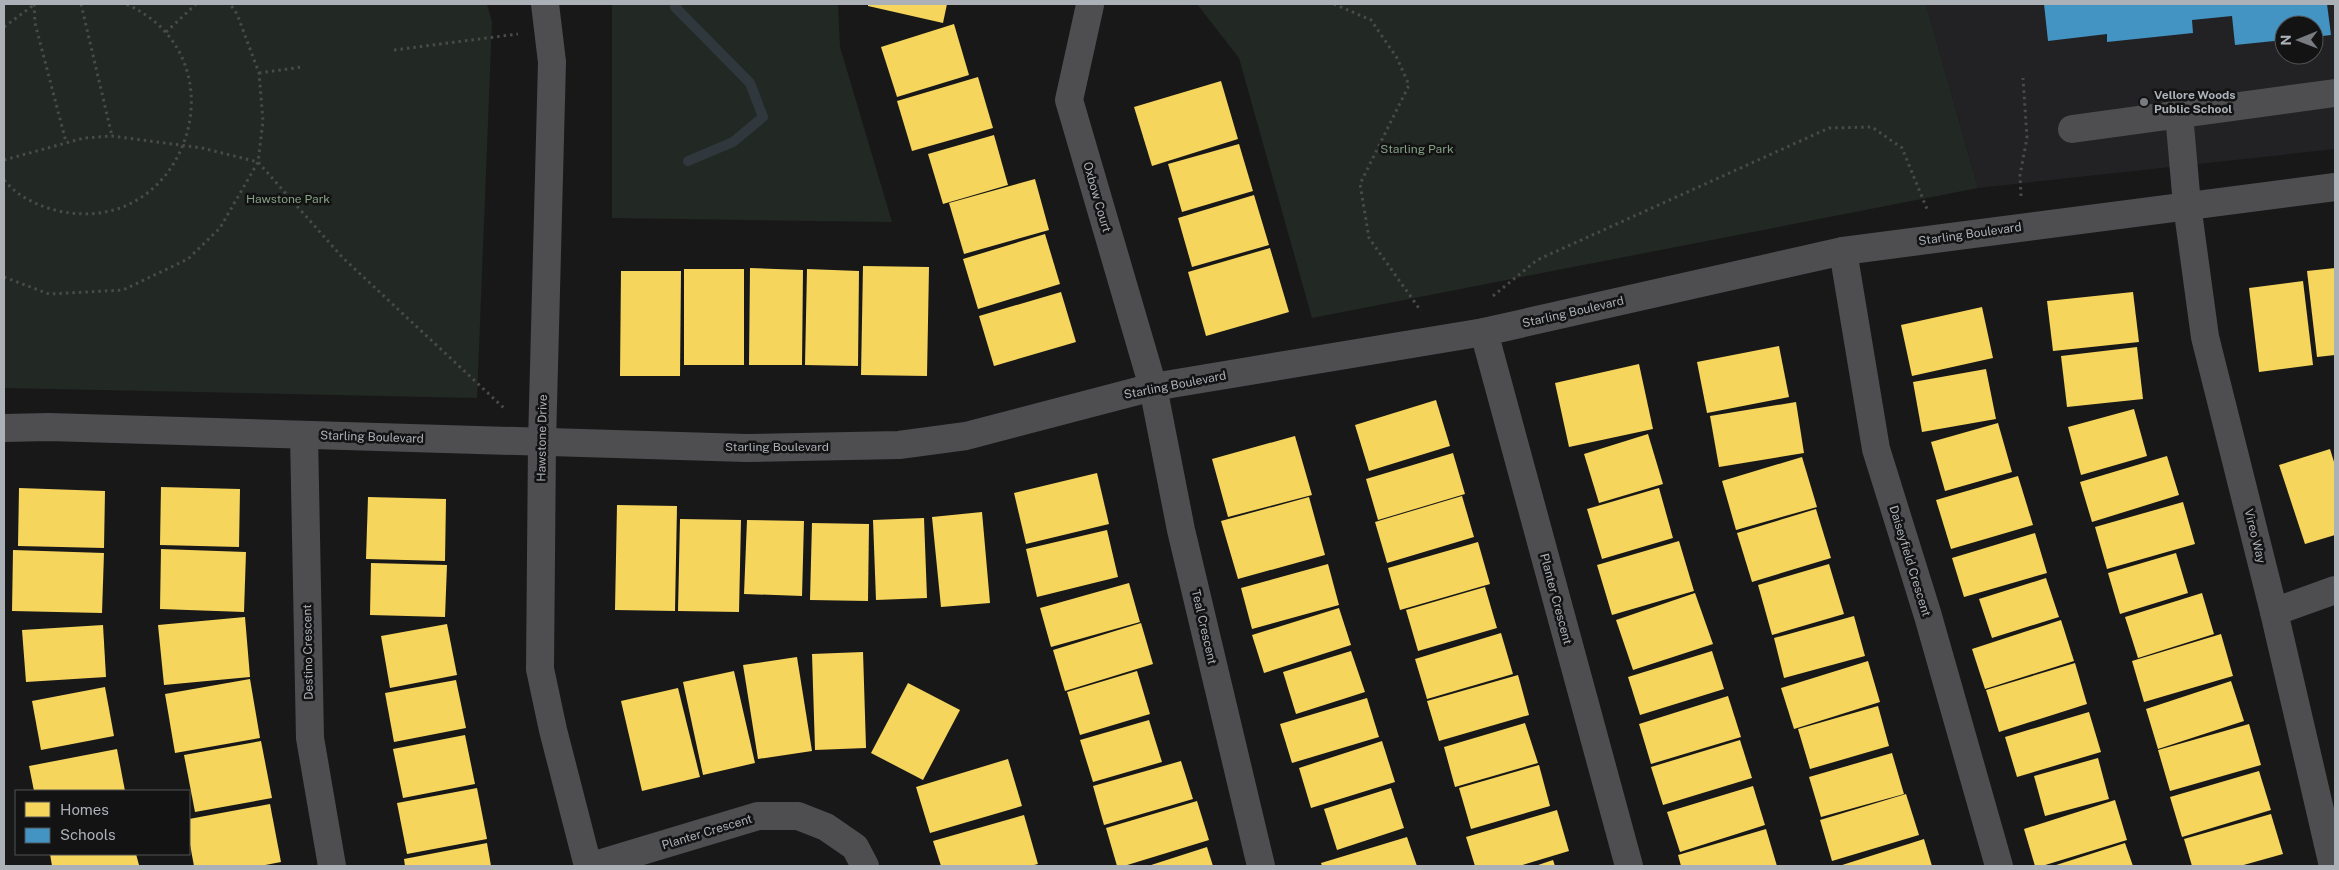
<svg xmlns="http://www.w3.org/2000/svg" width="2339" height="870" viewBox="0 0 2339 870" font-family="'Public Sans',sans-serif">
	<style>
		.built { fill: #222224; fill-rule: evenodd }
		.green { fill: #222823 }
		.homes { fill: #f6d55c }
		.schools { fill: #4393c3 }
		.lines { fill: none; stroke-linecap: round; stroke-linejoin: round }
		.stream { stroke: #31383d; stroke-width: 10 }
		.path { stroke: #494a4c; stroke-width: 3; stroke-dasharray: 2.5 4; stroke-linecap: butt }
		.minor { stroke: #4e4e51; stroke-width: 28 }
		.poi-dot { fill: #787b80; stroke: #131314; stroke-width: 2 }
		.labels { text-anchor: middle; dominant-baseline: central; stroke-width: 5; stroke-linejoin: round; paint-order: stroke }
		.poi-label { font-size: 12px; font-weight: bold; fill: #acb0b7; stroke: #131314; text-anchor: start }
		.park-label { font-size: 12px; fill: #86a085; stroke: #131314 }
		.street-label { font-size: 12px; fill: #acb0b7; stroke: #131314 }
	</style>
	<rect width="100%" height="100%" fill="#181819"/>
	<!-- built -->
	<path class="built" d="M 1926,4 L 2335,4 L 2335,149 L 1978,188 ZM 2284,25 L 2314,25 L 2314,55 L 2284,55 Z"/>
	<!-- green -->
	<g class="green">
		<path d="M 4,4 L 487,4 L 492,22 L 477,398 L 4,388 Z"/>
		<path d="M 612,4 L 838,4 L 840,47 L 892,222 L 612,218 Z"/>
		<path d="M 1197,4 L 1926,4 L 1978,188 L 1312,318 L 1239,58 Z"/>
	</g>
	<!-- homes -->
	<g class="homes">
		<path d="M 868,4 L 947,4 L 943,23 L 868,6 Z"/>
		<path d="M 954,24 L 969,75 L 897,97 L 881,47 Z"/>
		<path d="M 978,77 L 993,128 L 912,151 L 897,101 Z"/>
		<path d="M 1221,81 L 1238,139 L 1152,166 L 1134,107 Z"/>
		<path d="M 994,135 L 1008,185 L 943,204 L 928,154 Z"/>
		<path d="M 1239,144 L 1253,191 L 1182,212 L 1168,164 Z"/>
		<path d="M 1035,179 L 1049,230 L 964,254 L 949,203 Z"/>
		<path d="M 1254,195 L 1269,245 L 1192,267 L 1178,218 Z"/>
		<path d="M 1045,234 L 1060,284 L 978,309 L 963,259 Z"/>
		<path d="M 1270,248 L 1289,312 L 1206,336 L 1188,272 Z"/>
		<path d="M 863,266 L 929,267 L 927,376 L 861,375 Z"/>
		<path d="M 750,268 L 803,270 L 802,365 L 749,365 Z"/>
		<path d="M 2335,268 L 2335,355 L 2317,357 L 2307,271 Z"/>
		<rect x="684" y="269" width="60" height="96"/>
		<path d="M 807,269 L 859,271 L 858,366 L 805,365 Z"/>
		<path d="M 621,271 L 681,271 L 680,376 L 620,376 Z"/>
		<path d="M 2303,281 L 2313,365 L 2259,372 L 2249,288 Z"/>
		<path d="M 1061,292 L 1076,342 L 994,366 L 979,316 Z"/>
		<path d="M 2133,292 L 2139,342 L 2053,351 L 2047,301 Z"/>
		<path d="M 1982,307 L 1993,358 L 1912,376 L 1901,325 Z"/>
		<path d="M 1779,346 L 1789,397 L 1707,413 L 1697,362 Z"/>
		<path d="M 2137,347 L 2143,399 L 2067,407 L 2061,356 Z"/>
		<path d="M 1639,364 L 1653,429 L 1569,447 L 1555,383 Z"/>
		<path d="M 1986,369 L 1996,419 L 1922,432 L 1913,382 Z"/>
		<path d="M 1436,400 L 1450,446 L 1369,471 L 1355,425 Z"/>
		<path d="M 1796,402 L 1804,453 L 1719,467 L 1710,416 Z"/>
		<path d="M 2134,409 L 2147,456 L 2081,475 L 2068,427 Z"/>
		<path d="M 1998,423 L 2012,472 L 1945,491 L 1931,442 Z"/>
		<path d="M 1648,434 L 1663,484 L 1599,503 L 1584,454 Z"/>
		<path d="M 1295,436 L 1312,495 L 1228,517 L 1212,459 Z"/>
		<path d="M 2330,449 L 2335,465 L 2335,535 L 2305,544 L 2279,465 Z"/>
		<path d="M 1453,453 L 1465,494 L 1378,520 L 1366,479 Z"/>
		<path d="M 2167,456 L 2179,495 L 2092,522 L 2080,482 Z"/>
		<path d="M 1802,457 L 1817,507 L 1736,530 L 1722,481 Z"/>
		<path d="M 1097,473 L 1109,524 L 1026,544 L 1014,493 Z"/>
		<path d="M 2018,476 L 2033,525 L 1951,549 L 1936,500 Z"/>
		<path d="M 161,487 L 240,489 L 239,547 L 160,545 Z"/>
		<path d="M 19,488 L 105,491 L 104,548 L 18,546 Z"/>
		<path d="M 1659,488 L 1673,538 L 1602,559 L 1587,509 Z"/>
		<path d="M 1462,496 L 1474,537 L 1387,563 L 1375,522 Z"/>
		<path d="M 368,497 L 446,499 L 445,561 L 366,559 Z"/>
		<path d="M 1309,497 L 1325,555 L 1238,579 L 1221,521 Z"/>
		<path d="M 2183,502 L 2195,544 L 2107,569 L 2095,527 Z"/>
		<path d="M 617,505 L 677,506 L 675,611 L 615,610 Z"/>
		<path d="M 1816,509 L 1831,558 L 1752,582 L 1737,533 Z"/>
		<path d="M 982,512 L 990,603 L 941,607 L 932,517 Z"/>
		<path d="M 924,518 L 927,598 L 876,600 L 873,520 Z"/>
		<path d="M 680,519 L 741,520 L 739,612 L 678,611 Z"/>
		<path d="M 747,520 L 804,521 L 802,596 L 744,594 Z"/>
		<path d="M 812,523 L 869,524 L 868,601 L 810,600 Z"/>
		<path d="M 1107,530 L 1118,577 L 1037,597 L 1026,549 Z"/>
		<path d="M 2035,533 L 2047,573 L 1964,597 L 1952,558 Z"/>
		<path d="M 1679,541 L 1694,591 L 1612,615 L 1597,565 Z"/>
		<path d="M 1478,542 L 1490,584 L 1400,610 L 1388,568 Z"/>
		<path d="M 161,549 L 246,552 L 244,612 L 160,609 Z"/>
		<path d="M 13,550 L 104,553 L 102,613 L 12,611 Z"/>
		<path d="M 2176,553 L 2188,593 L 2120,614 L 2108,573 Z"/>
		<path d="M 371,563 L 447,565 L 445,617 L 370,615 Z"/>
		<path d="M 1328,564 L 1339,605 L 1252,629 L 1241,588 Z"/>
		<path d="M 1829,564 L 1844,614 L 1772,635 L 1758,585 Z"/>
		<path d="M 2046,578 L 2059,617 L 1992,638 L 1979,599 Z"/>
		<path d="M 1129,583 L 1140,622 L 1051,647 L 1040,608 Z"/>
		<path d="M 1485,587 L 1497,628 L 1418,651 L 1406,610 Z"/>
		<path d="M 1695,593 L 1713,644 L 1633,670 L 1616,620 Z"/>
		<path d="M 2202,593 L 2214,634 L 2138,658 L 2125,617 Z"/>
		<path d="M 1339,608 L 1351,645 L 1264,673 L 1252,635 Z"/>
		<path d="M 1854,616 L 1865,656 L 1784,678 L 1774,638 Z"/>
		<path d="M 245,617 L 250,677 L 164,685 L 158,625 Z"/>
		<path d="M 2061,620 L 2074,661 L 1985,689 L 1972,649 Z"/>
		<path d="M 1141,623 L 1153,664 L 1065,691 L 1053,650 Z"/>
		<path d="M 447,624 L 457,675 L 390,688 L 381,636 Z"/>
		<path d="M 103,625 L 106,677 L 26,682 L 22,630 Z"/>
		<path d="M 1501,633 L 1513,674 L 1427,699 L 1415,659 Z"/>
		<path d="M 2221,634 L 2233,676 L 2144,702 L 2132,661 Z"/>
		<path d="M 1351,651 L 1365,692 L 1296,714 L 1283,672 Z"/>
		<path d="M 1712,651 L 1724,689 L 1640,715 L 1628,677 Z"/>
		<path d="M 863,652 L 866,748 L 815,750 L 812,654 Z"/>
		<path d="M 797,657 L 812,751 L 758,759 L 743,665 Z"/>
		<path d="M 1868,661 L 1880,702 L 1794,729 L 1781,688 Z"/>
		<path d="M 2075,663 L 2087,704 L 1999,732 L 1986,690 Z"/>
		<path d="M 734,671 L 755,763 L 703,775 L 683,682 Z"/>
		<path d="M 1137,671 L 1150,714 L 1080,735 L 1067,692 Z"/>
		<path d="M 1518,675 L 1529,715 L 1439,741 L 1427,701 Z"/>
		<path d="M 250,679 L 260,738 L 175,753 L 165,694 Z"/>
		<path d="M 456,680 L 466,728 L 394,742 L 385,693 Z"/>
		<path d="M 2231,681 L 2244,721 L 2158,749 L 2146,709 Z"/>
		<path d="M 908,683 L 960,710 L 923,780 L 871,753 Z"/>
		<path d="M 105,687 L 114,736 L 41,750 L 32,701 Z"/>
		<path d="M 678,688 L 700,777 L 642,791 L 621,701 Z"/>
		<path d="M 1728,696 L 1741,737 L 1651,764 L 1639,724 Z"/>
		<path d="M 1367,698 L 1379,737 L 1292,763 L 1280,724 Z"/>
		<path d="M 1878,706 L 1889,746 L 1810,769 L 1798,729 Z"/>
		<path d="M 2089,712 L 2101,752 L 2017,777 L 2005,737 Z"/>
		<path d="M 1149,720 L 1162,762 L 1093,782 L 1080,740 Z"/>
		<path d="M 1525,723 L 1538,763 L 1455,787 L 1444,747 Z"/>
		<path d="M 2249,724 L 2261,765 L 2170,791 L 2158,750 Z"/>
		<path d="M 465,735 L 475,784 L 403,798 L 393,749 Z"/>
		<path d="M 1740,740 L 1752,778 L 1663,805 L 1651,767 Z"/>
		<path d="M 261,741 L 272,798 L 195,812 L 184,755 Z"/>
		<path d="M 1382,741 L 1395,782 L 1311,808 L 1299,768 Z"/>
		<path d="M 117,749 L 125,791 L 34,791 L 29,766 Z"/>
		<path d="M 1892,753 L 1904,794 L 1821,817 L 1809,777 Z"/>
		<path d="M 2098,758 L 2109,799 L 2045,816 L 2034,776 Z"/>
		<path d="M 1008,759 L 1022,806 L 930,833 L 916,787 Z"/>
		<path d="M 1181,761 L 1193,799 L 1104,825 L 1093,786 Z"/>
		<path d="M 1539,765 L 1550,806 L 1471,829 L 1459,788 Z"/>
		<path d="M 2259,771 L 2271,810 L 2182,837 L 2170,797 Z"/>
		<path d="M 1753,786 L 1765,825 L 1680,852 L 1667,812 Z"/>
		<path d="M 477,788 L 487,839 L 407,854 L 397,803 Z"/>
		<path d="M 1391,788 L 1404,828 L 1337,850 L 1324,809 Z"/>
		<path d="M 1906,794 L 1919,835 L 1832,861 L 1820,820 Z"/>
		<path d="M 2115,800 L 2127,840 L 2042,866 L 2035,866 L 2024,829 Z"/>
		<path d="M 1197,801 L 1209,840 L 1124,866 L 1117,866 L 1106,828 Z"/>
		<path d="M 270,804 L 281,862 L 260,866 L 194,866 L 189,839 L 189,819 Z"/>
		<path d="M 1557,810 L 1569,851 L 1519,866 L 1475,866 L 1466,837 Z"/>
		<path d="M 2271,814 L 2283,854 L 2240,866 L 2192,866 L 2184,839 Z"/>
		<path d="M 1024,815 L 1038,864 L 1030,866 L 941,866 L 933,841 Z"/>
		<path d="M 1766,829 L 1777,866 L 1681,866 L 1678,855 Z"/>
		<path d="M 1407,837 L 1417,866 L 1322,866 L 1321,863 Z"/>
		<path d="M 1924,839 L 1932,866 L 1839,866 Z"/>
		<path d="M 487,843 L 491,866 L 405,866 L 404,859 Z"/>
		<path d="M 2125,843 L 2133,866 L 2053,866 Z"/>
		<path d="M 1207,847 L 1213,866 L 1148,866 Z"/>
		<path d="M 50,854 L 136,854 L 139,865 L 52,866 Z"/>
		<path d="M 1553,860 L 1555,866 L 1535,866 Z"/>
	</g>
	<!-- schools -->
	<path class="schools" d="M 2044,4 L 2327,4 L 2331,35 L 2314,37 L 2314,25 L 2284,25 L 2284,40 L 2235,45 L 2232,16 L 2192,20 L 2193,33 L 2107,42 L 2107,34 L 2048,41 Z"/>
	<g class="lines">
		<!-- stream -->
		<path class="stream" d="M 677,4 L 675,7 L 750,83 L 763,117 L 733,142 L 688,161"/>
		<!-- path -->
		<g class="path">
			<path d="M 34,4 L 35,23 L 66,142"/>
			<path d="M 81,4 L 112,136"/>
			<path d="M 1334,4 L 1371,20 L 1397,58 L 1409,85 L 1360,184 L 1369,238 L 1421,311"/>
			<path d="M 4,27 L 35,4"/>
			<path d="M 166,32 L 196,4"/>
			<path d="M 394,50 L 518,34"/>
			<path d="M 259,73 L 302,67"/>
			<path d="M 4,160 L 84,138 L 112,136 L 202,148 L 258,162 L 342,257 L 505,409"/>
			<path d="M 4,180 C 18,197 38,206 59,211 C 187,239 246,57 126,4"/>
			<path d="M 2021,196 L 2020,175 L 2027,138 L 2023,78"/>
			<path d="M 4,277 L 49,294 L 123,290 L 188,259 L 220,228 L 258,162 L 263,121 L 259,73 L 237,14 L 230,4"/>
			<path d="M 1493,296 L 1537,260 L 1829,128 L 1872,127 L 1902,148 L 1927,209"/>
		</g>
		<!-- minor -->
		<g class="minor">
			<path d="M 545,4 L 552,62 L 542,443 L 540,669 L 553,730 L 588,866"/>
			<path d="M 1090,5 L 1069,100 L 1153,387 L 1181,530 L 1261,866"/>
			<path d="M 2179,114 L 2187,205 L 2205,337 L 2274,612 L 2333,866"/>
			<path d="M 2072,129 L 2335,93"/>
			<path d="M 1843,251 L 1876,449 L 1928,616 L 1999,866"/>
			<path d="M 1484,332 L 1629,866"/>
			<path d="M 4,428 L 49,427 L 746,448 L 899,445 L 966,436 L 1153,387 L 1484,332 L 1843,251 L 2335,187"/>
			<path d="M 304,435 L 310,738 L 332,866"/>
			<path d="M 2274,612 L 2335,590"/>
			<path d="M 592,866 L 758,816 L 798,816 L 826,827 L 855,847 L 865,866"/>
		</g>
	</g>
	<!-- markers -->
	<circle class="poi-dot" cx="2144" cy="102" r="5"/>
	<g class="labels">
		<!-- poi labels -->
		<g class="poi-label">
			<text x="2154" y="95">Vellore Woods<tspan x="2154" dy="14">Public School</tspan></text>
		</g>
		<!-- park labels -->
		<g class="park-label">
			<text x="1417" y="149">Starling Park</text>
			<text x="288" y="199">Hawstone Park</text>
		</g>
		<!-- street labels -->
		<g class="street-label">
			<text transform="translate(1097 197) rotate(74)">Oxbow Court</text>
			<text transform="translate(1970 234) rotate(-8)">Starling Boulevard</text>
			<text transform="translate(1573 312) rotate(-13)">Starling Boulevard</text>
			<text transform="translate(1175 385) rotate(-11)">Starling Boulevard</text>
			<text transform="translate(372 437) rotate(2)">Starling Boulevard</text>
			<text transform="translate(542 438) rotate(-89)">Hawstone Drive</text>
			<text x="777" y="447">Starling Boulevard</text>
			<text transform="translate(2255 536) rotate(76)">Vireo Way</text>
			<text transform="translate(1910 561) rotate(73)">Daiseyfield Crescent</text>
			<text transform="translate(1556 599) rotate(75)">Planter Crescent</text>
			<text transform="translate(1204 627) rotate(77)">Teal Crescent</text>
			<text transform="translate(308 652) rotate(-91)">Destino Crescent</text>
			<text transform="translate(707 832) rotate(-17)">Planter Crescent</text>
		</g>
	</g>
	<!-- border -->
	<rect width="2339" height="870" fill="none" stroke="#acb0b7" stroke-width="10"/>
	<!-- legend -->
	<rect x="15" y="790" width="175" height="65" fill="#131314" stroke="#505255"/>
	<rect x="25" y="802" width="25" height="15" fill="#f6d55c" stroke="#505255"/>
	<text x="60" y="815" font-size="15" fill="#acb0b7">Homes</text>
	<rect x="25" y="828" width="25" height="15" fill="#4393c3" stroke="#505255"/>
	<text x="60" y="840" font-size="15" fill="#acb0b7">Schools</text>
	<!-- north arrow -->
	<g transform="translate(2299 40) rotate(269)"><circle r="24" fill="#131314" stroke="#505255"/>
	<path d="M0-4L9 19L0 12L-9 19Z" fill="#787b80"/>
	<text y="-8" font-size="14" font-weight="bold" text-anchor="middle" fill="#acb0b7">N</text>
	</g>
</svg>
